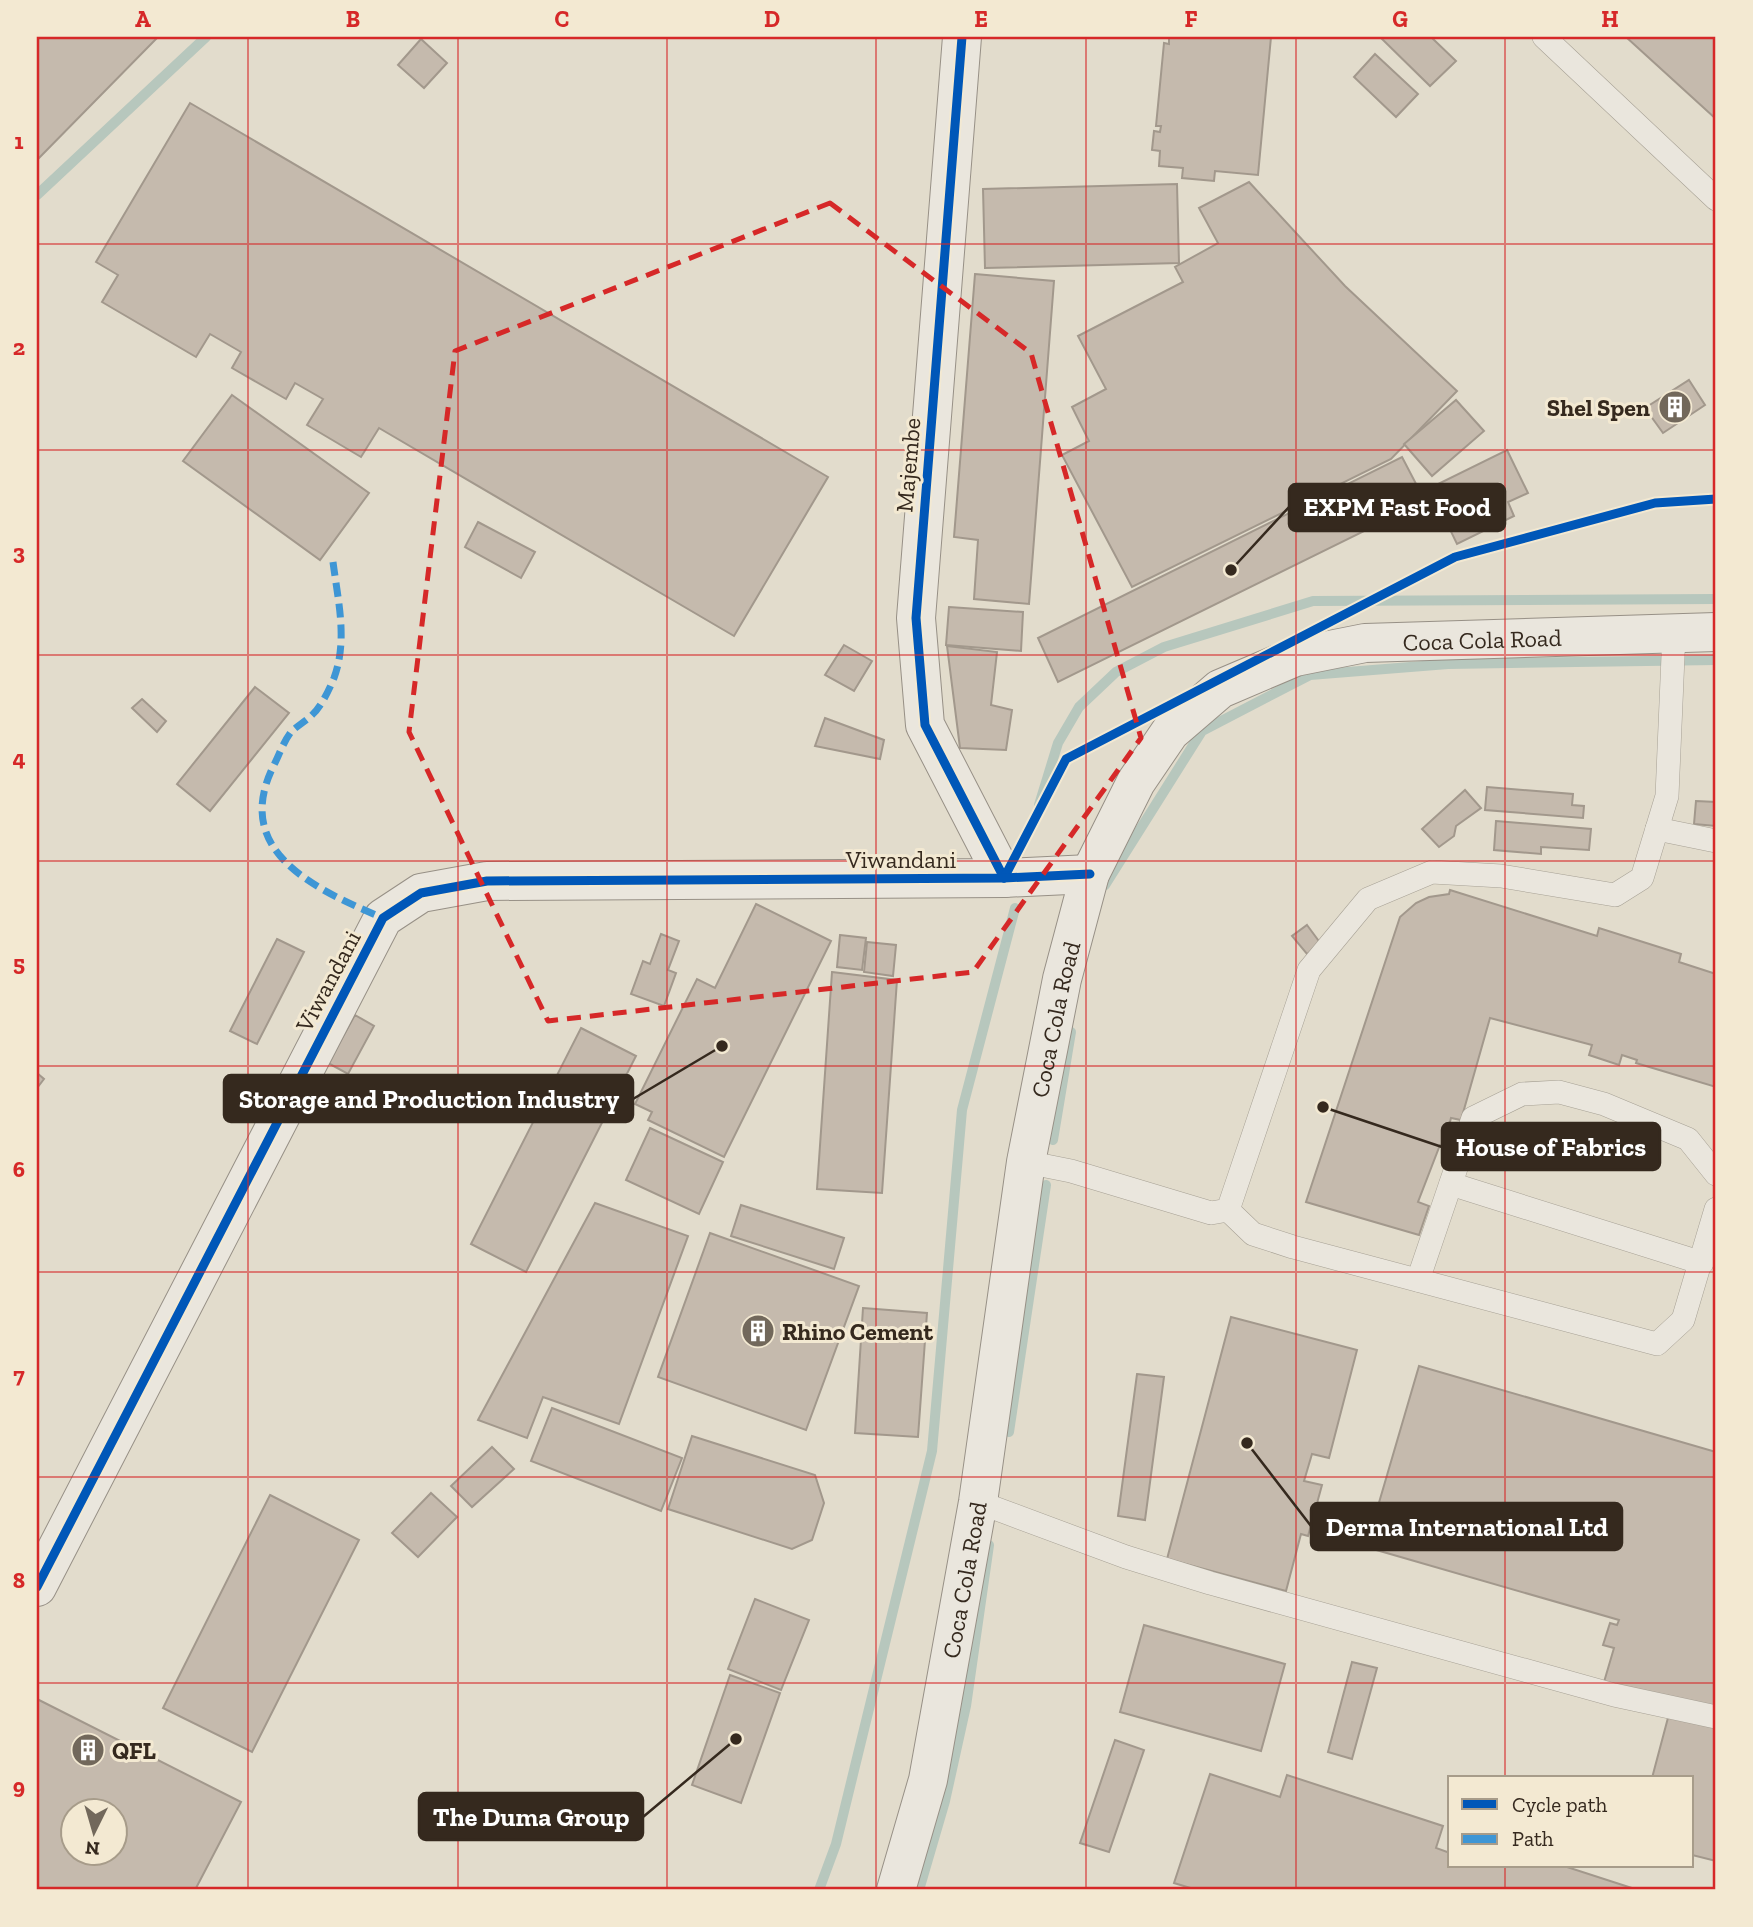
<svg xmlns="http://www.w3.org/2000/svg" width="1753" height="1927" viewBox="0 0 1753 1927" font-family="'Zilla Slab',serif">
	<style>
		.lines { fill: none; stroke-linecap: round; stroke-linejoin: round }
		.stream { stroke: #b7c7bd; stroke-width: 10 }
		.building { fill: #c5baad; stroke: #a2988c; stroke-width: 2; fill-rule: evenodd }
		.lane-casing { stroke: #a7a195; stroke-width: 24 }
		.secondary-casing { stroke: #979086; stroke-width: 40 }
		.lane { stroke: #eae6dd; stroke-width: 23 }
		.secondary { stroke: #eae6dd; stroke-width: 38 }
		.quiet { stroke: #3e96d5; stroke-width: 7; stroke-dasharray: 14 7; stroke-linecap: butt }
		.cycleway-casing { stroke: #f3e9d2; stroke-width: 13 }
		.cycleway { stroke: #0057b8; stroke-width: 9 }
		.marked { fill: none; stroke: #d62828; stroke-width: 5; stroke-dasharray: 14 9; stroke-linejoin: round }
		.grid { fill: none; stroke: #d62828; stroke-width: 2; stroke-opacity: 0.55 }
		.labels { text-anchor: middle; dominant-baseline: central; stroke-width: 6; stroke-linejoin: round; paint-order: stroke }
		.poi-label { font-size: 24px; font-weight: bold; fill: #35291e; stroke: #f3e9d2; text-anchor: start }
		.street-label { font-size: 24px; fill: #35291e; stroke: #f3e9d2 }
		.leader { fill: none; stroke: #35291e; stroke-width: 2.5 }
		.callout-dot { fill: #35291e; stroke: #f3e9d2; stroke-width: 2.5 }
		.callout { fill: #35291e; stroke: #35291e; stroke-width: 2.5 }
		.callout-label { font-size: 26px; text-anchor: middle; font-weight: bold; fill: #fff }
		.neatline { fill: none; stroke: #d62828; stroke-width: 2.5 }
		.grid-label { font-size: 23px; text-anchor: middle; font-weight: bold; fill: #d62828 }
	</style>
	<rect width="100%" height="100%" fill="#e2dccc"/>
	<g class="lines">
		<!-- stream -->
		<g class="stream">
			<path d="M 37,195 L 206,37"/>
			<path d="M 1039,805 L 1058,743 L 1079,707 L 1116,672 L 1164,647 L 1313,601 L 1716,599"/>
			<path d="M 1105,885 L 1202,731 L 1310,675 L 1448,664 L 1716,660"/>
			<path d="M 1053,1140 L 1071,1032"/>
			<path d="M 1009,1432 L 1046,1185"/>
			<path d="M 819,1890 L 836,1844 L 932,1451 L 962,1110 L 1015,908"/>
			<path d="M 919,1890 L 945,1801 L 966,1706 L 989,1545"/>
		</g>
	</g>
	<!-- building -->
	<g class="building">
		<path d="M 37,37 L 158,37 L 37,160 Z"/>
		<path d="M 1169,37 L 1271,37 L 1258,175 L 1215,171 L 1214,181 L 1182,178 L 1183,168 L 1159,166 L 1160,151 L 1152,150 L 1154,131 L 1160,132 L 1161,126 L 1156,126 L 1164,43 L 1169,44 Z"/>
		<path d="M 1380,37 L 1431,37 L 1456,61 L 1430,86 Z"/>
		<path d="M 1626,37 L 1716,37 L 1716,119 Z"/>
		<path d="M 421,39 L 447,63 L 424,88 L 398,65 Z"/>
		<path d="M 1375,54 L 1418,94 L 1396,117 L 1354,77 Z"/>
		<path d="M 190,103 L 828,477 L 734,636 L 379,428 L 361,457 L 307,425 L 323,399 L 295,383 L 286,399 L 232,368 L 241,352 L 210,334 L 196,357 L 102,302 L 118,275 L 96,262 Z"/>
		<path d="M 1249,182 L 1345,286 L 1457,391 L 1391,459 L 1132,587 L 1062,455 L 1089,441 L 1072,407 L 1106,389 L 1078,336 L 1183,282 L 1175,267 L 1218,243 L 1199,208 Z"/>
		<path d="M 1177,184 L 1179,263 L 985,268 L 983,189 Z"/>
		<path d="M 975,274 L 1054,281 L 1029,604 L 974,599 L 978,540 L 954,537 Z"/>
		<path d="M 1689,380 L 1705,405 L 1663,433 L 1645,408 Z"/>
		<path d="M 232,395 L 369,493 L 320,560 L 183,461 Z"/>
		<path d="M 1456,400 L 1484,431 L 1432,476 L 1404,444 Z"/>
		<path d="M 1507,450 L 1528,493 L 1508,502 L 1514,516 L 1457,544 L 1430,488 Z"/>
		<path d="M 1402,457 L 1425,501 L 1058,682 L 1038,638 Z"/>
		<path d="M 478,522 L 535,552 L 521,578 L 465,547 Z"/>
		<path d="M 949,607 L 1023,612 L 1021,651 L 946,645 Z"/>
		<path d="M 844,645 L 872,661 L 854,691 L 825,675 Z"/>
		<path d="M 947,646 L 997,652 L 991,705 L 1012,710 L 1006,750 L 960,748 Z"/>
		<path d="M 255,687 L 289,713 L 210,811 L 177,784 Z"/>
		<path d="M 142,699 L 166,721 L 157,732 L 132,708 Z"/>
		<path d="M 825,718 L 884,740 L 880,759 L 815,746 Z"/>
		<path d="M 1487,787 L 1573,794 L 1572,805 L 1584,806 L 1583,818 L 1485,810 Z"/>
		<path d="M 1465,790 L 1481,808 L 1456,826 L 1454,836 L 1439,847 L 1422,829 Z"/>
		<path d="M 1696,801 L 1716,802 L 1716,826 L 1694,824 Z"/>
		<path d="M 1496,821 L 1591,829 L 1589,850 L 1541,847 L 1541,854 L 1494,850 Z"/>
		<path d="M 1450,890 L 1597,936 L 1599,928 L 1681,954 L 1679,962 L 1716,974 L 1716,1087 L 1636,1063 L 1637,1060 L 1622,1055 L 1619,1065 L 1589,1055 L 1592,1045 L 1490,1018 L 1461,1120 L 1451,1118 L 1444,1145 L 1440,1145 L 1418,1202 L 1429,1206 L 1419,1235 L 1306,1202 L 1400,917 L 1416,903 L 1429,897 L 1449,894 Z"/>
		<path d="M 756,904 L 831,941 L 724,1157 L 648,1120 L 652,1112 L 635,1104 L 697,979 L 715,988 Z"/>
		<path d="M 1307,925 L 1321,944 L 1307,954 L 1292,936 Z"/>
		<path d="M 661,934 L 679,941 L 668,970 L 676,973 L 664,1006 L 631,994 L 643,961 L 650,964 Z"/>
		<path d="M 840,935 L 866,938 L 862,970 L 837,967 Z"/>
		<path d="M 277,939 L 304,952 L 257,1044 L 230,1031 Z"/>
		<path d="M 867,942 L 896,945 L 893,976 L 864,972 Z"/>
		<path d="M 832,972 L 897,980 L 882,1193 L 817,1189 Z"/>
		<path d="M 355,1015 L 374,1026 L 348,1074 L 328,1063 Z"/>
		<path d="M 581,1028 L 636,1056 L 526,1272 L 471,1244 Z"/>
		<path d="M 37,1073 L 44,1079 L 37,1088 Z"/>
		<path d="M 650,1128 L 723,1162 L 699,1214 L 626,1180 Z"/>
		<path d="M 595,1203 L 688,1236 L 619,1424 L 543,1397 L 527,1438 L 478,1420 Z"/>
		<path d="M 741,1205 L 844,1238 L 834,1269 L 731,1236 Z"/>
		<path d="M 710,1233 L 859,1286 L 806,1430 L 658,1377 Z"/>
		<path d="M 863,1308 L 927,1313 L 918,1437 L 855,1433 Z"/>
		<path d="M 1231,1317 L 1357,1350 L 1329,1458 L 1312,1454 L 1304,1481 L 1322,1485 L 1308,1536 L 1301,1534 L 1286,1591 L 1167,1559 Z"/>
		<path d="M 1419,1366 L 1716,1452 L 1716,1703 L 1713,1714 L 1604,1682 L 1614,1648 L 1603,1645 L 1610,1623 L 1617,1625 L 1619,1620 L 1366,1547 Z"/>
		<path d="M 1137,1374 L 1164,1377 L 1145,1520 L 1118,1516 Z"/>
		<path d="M 552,1408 L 682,1458 L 661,1511 L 531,1461 Z"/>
		<path d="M 692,1436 L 815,1475 L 824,1503 L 812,1540 L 792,1549 L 668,1509 Z"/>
		<path d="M 492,1447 L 514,1469 L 472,1507 L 451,1486 Z"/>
		<path d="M 431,1493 L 457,1517 L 418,1557 L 392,1533 Z"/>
		<path d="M 270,1495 L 359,1540 L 252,1752 L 163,1708 Z"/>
		<path d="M 755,1599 L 809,1620 L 781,1690 L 728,1669 Z"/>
		<path d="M 1144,1625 L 1285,1664 L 1261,1751 L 1120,1712 Z"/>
		<path d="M 1352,1662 L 1377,1668 L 1352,1759 L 1328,1752 Z"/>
		<path d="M 730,1675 L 780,1693 L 741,1803 L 692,1785 Z"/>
		<path d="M 37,1699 L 241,1802 L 195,1890 L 37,1890 ZM 74,1812 L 116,1812 L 116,1854 L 74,1854 Z"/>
		<path d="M 1669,1714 L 1716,1727 L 1716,1861 L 1692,1855 L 1692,1778 L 1652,1778 Z"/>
		<path d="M 1115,1740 L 1144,1750 L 1109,1852 L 1080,1843 Z"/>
		<path d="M 1210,1774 L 1280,1797 L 1287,1775 L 1443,1826 L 1436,1848 L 1450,1853 L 1450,1866 L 1564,1866 L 1638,1890 L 1197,1890 L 1174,1883 Z"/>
	</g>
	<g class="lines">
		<defs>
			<g id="lane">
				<path d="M 1544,37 L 1716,199"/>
				<path d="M 1657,829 L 1716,841"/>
				<path d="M 1026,1162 L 1071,1171 L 1211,1213 L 1228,1210 L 1309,970 L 1368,899 L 1432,872 L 1501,876 L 1615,895 L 1642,878 L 1667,796 L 1674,633"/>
				<path d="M 1451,1184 L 1702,1263"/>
				<path d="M 1228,1210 L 1253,1234 L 1293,1247 L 1657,1344 L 1683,1320 L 1716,1209"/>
				<path d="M 1418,1280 L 1473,1118 L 1522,1094 L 1559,1092 L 1604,1104 L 1688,1139 L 1716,1174"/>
				<path d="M 978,1502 L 1126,1557 L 1210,1583 L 1614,1695 L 1716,1717"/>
			</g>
			<g id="secondary">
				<path d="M 962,37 L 916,618 L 925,725 L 1004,878"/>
				<path d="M 37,1587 L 383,918 L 421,893 L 487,881 L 1004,878 L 1090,874"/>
				<path id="s1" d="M 896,1890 L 928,1780 L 978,1502 L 1026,1162 L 1062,979 L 1090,874 L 1136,782 L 1170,732 L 1220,689 L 1295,657 L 1365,643 L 1716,632"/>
			</g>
		</defs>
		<!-- lane casing -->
		<use href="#lane" class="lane-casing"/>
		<!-- secondary casing -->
		<use href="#secondary" class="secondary-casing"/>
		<!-- lane -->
		<use href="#lane" class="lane"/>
		<!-- secondary -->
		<use href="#secondary" class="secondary"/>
		<!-- quiet -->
		<path class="quiet" d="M 333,562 C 338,601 348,640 334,678 C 329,690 321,707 312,715 C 306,721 297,726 291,732 C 284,741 279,755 274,765 C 230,852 317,890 383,918"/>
		<defs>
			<g id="cycleway">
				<path d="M 962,37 L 916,618 L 925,725 L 1004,878"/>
				<path d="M 1004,878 L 1066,759 L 1455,557 L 1655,503 L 1716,499"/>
				<path d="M 37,1587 L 383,918 L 421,893 L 487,881 L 1004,878 L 1090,874"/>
			</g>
		</defs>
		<!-- cycleway casing -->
		<use href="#cycleway" class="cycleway-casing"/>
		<!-- cycleway -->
		<use href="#cycleway" class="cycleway"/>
	</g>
	<!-- marked area -->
	<path class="marked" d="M 830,203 L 1031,353 L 1141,738 L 973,972 L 548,1021 L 409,732 L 455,351 Z"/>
	<!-- grid -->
	<path class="grid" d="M 248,37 L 248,1890M 458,37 L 458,1890M 667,37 L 667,1890M 876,37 L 876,1890M 1086,37 L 1086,1890M 1296,37 L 1296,1890M 1505,37 L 1505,1778M 37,244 L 1716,244M 37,450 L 1716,450M 37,655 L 1716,655M 37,861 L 1716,861M 37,1066 L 1716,1066M 37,1272 L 1716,1272M 37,1477 L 1716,1477M 37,1683 L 1716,1683M 1505,1866 L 1505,1890"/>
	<!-- icons -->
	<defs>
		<symbol id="building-disc" viewBox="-11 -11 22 22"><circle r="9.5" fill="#72685b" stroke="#f3e9d2"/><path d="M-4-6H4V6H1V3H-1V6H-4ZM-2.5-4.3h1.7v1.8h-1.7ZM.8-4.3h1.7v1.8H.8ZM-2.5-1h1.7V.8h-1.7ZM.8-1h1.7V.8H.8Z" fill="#fff"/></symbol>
	</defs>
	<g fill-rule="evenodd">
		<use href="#building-disc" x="1656" y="388" width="38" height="38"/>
		<use href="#building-disc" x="739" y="1312" width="38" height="38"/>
		<use href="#building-disc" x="69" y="1731" width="38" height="38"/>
	</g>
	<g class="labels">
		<!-- poi labels -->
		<g class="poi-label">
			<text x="1650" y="407" text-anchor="end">Shel Spen</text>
			<text x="782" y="1331">Rhino Cement</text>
			<text x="112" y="1750">QFL</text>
		</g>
		<!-- street labels -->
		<g class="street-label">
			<text transform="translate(908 465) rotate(-85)">Majembe</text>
			<text stroke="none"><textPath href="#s1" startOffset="1535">Coca Cola Road</textPath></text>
			<text x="901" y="859">Viwandani</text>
			<text transform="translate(328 981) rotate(-62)">Viwandani</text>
			<text stroke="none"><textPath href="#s1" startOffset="886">Coca Cola Road</textPath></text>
			<text stroke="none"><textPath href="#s1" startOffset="318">Coca Cola Road</textPath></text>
		</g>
	</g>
	<!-- callouts -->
	<path class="leader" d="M1231 570L1289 507M722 1046L633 1099M1323 1107L1442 1147M1247 1443L1311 1526M736 1739L643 1817"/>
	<g class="callout-dot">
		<circle cx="1231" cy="570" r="7"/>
		<circle cx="722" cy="1046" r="7"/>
		<circle cx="1323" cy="1107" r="7"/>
		<circle cx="1247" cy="1443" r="7"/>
		<circle cx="736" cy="1739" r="7"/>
	</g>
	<g class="callout">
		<rect x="1289" y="484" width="216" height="47" rx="7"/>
		<rect x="224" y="1075" width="409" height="47" rx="7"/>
		<rect x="1442" y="1123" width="218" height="47" rx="7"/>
		<rect x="1311" y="1503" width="311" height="47" rx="7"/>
		<rect x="419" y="1793" width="224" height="47" rx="7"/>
	</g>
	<g class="callout-label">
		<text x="1397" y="516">EXPM Fast Food</text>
		<text x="429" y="1108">Storage and Production Industry</text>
		<text x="1551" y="1156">House of Fabrics</text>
		<text x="1467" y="1536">Derma International Ltd</text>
		<text x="531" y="1826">The Duma Group</text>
	</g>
	<!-- border -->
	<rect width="1753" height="1927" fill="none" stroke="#f3e9d2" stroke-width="77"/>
	<!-- legend -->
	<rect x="1448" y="1776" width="245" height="91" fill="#f3e9d2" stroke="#a79c8a" stroke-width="2"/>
	<rect x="1462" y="1799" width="35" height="10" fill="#0057b8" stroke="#a79c8a" stroke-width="2"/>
	<text x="1512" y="1812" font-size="21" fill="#35291e">Cycle path</text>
	<rect x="1462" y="1834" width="35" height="10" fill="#3e96d5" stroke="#a79c8a" stroke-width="2"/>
	<text x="1512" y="1846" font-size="21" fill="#35291e">Path</text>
	<!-- north arrow -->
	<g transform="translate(94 1832) rotate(185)"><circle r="33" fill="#f3e9d2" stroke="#a79c8a" stroke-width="2"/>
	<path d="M0-5L12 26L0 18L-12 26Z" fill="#72685b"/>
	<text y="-10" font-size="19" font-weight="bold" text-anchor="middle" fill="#35291e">N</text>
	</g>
	<rect x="38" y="38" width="1676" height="1850" class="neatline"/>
	<g class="grid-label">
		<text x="143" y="27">A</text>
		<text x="353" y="27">B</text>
		<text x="562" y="27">C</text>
		<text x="772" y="27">D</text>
		<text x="981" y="27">E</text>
		<text x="1191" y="27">F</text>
		<text x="1400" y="27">G</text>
		<text x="1610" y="27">H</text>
		<text x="19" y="149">1</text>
		<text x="19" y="355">2</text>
		<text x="19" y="560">3</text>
		<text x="19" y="766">4</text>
		<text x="19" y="971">5</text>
		<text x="19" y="1177">6</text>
		<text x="19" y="1383">7</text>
		<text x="19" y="1588">8</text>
		<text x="19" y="1794">9</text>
	</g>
</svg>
